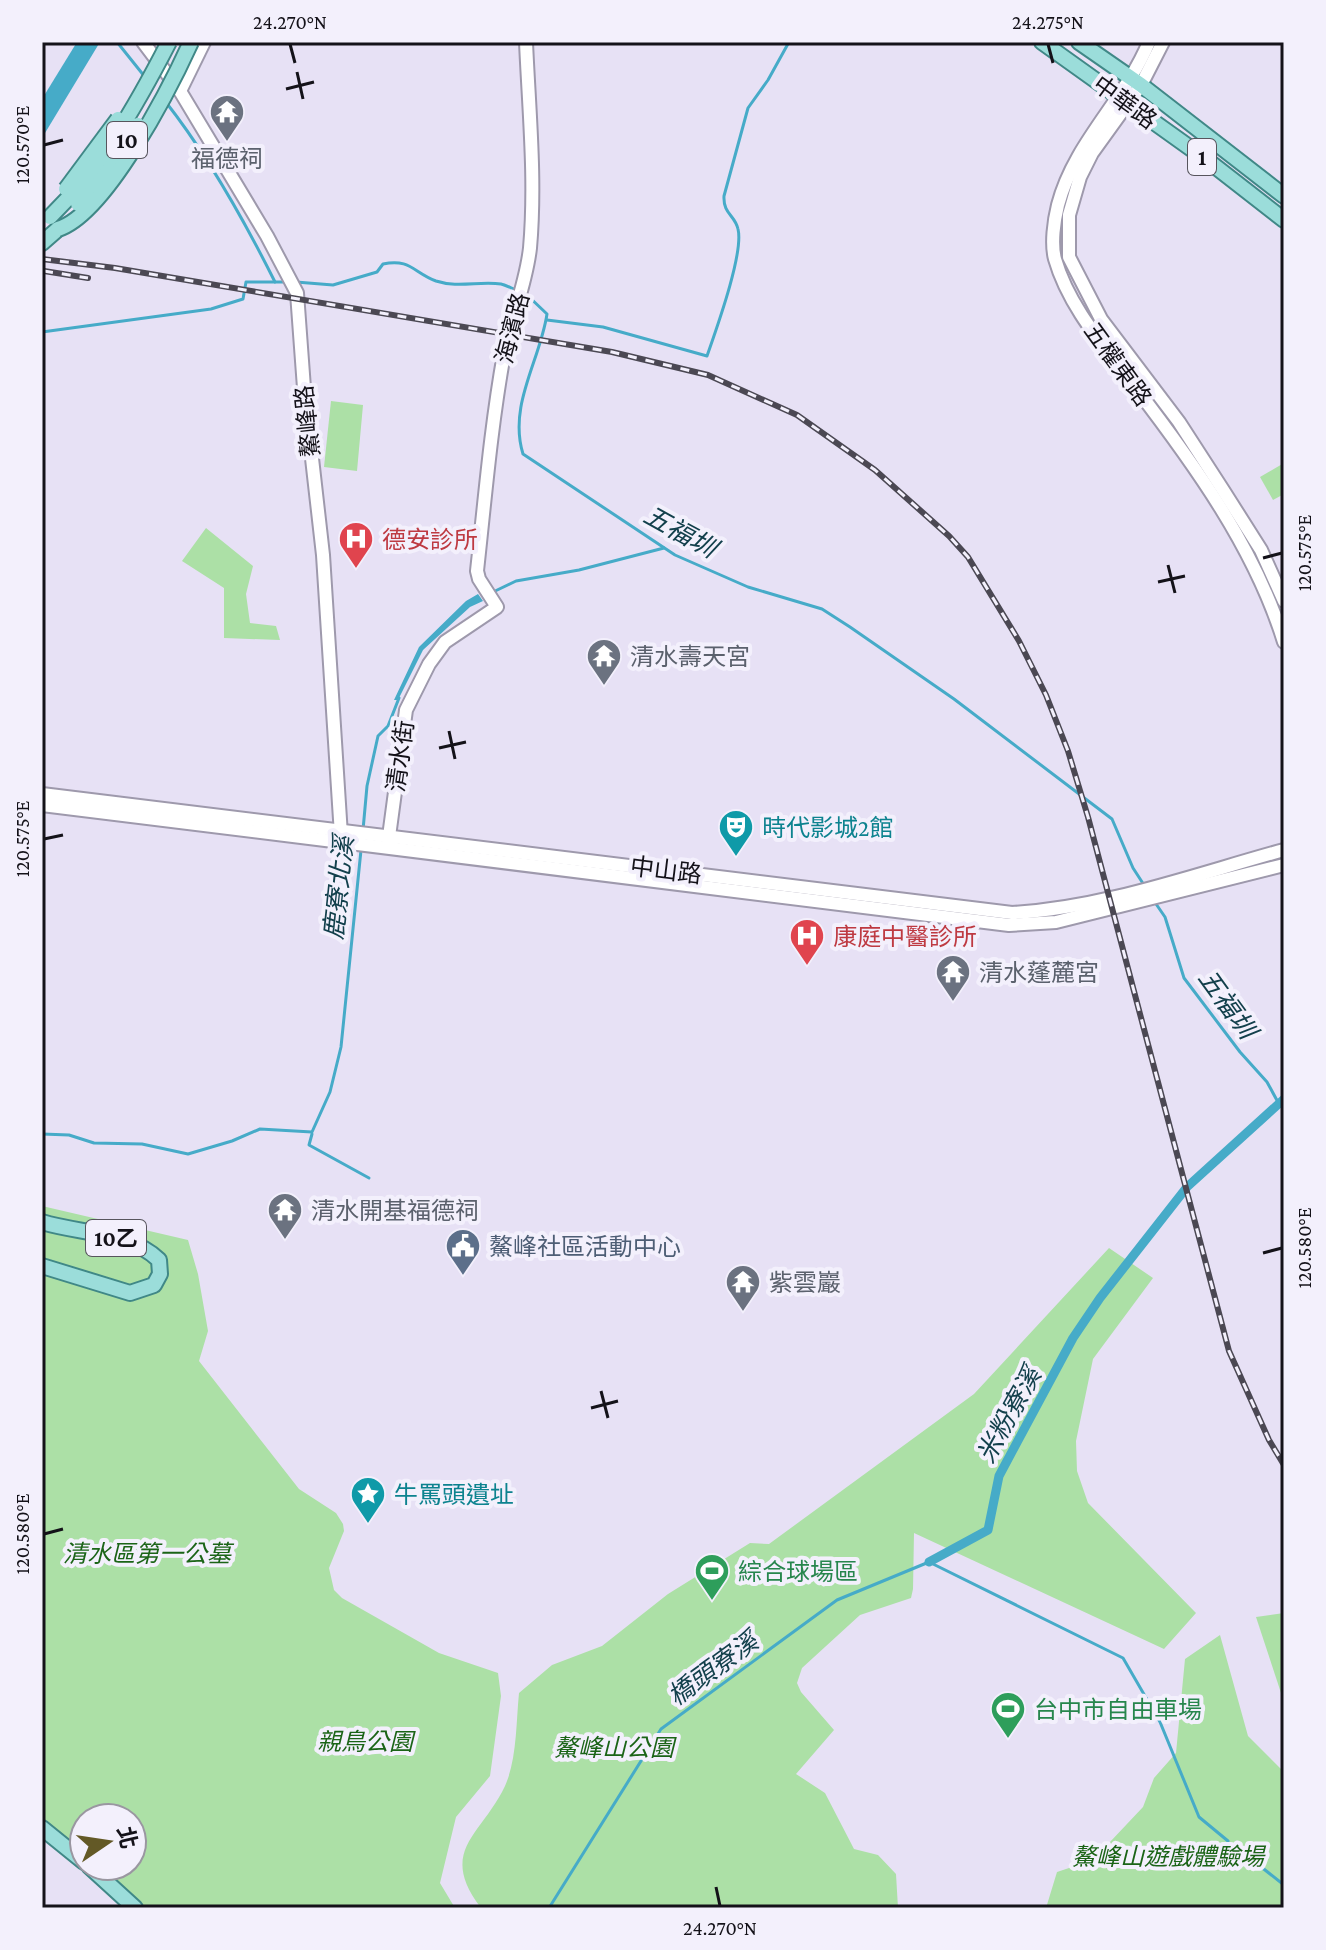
<svg xmlns="http://www.w3.org/2000/svg" width="1326" height="1950" viewBox="0 0 1326 1950" font-family="'Crimson Pro','Noto Sans TC',serif">
	<style>
		.green { fill: #ace0a6 }
		.water { fill: #46abc8 }
		.lines { fill: none; stroke-linecap: round; stroke-linejoin: round }
		.stream { stroke: #46abc8; stroke-width: 3 }
		.canal { stroke: #46abc8; stroke-width: 9 }
		.minor-casing { stroke: #9e99ac; stroke-width: 16 }
		.major-casing { stroke: #408887; stroke-width: 18 }
		.minor { stroke: #fff; stroke-width: 12 }
		.major { stroke: #9bddda; stroke-width: 14 }
		.rail-casing { stroke: #4b4853; stroke-width: 6 }
		.rail { stroke: #f3f0fc; stroke-width: 3; stroke-dasharray: 9; stroke-linecap: butt }
		.major-bridge-casing { stroke: #408887; stroke-width: 18; stroke-linecap: butt }
		.major-bridge { stroke: #9bddda; stroke-width: 14 }
		.ticks { fill: none; stroke: #141219; stroke-width: 3 }
		.labels { text-anchor: middle; dominant-baseline: central; stroke-width: 8; stroke-linejoin: round; paint-order: stroke }
		.shield { fill: #f3f0fc; stroke: #57555d; stroke-width: 2 }
		.shield-label { font-size: 22px; font-weight: bold; fill: #141219 }
		.street-label { font-size: 24px; fill: #141219; stroke: #f3f0fc }
		.worship-label { font-size: 24px; fill: #5b616d; stroke: #f3f0fc; text-anchor: start }
		.health-label { font-size: 24px; fill: #be3a42; stroke: #f3f0fc; text-anchor: start }
		.culture-label { font-size: 24px; fill: #0d838f; stroke: #f3f0fc; text-anchor: start }
		.service-label { font-size: 24px; fill: #4e5e75; stroke: #f3f0fc; text-anchor: start }
		.park-label { font-size: 24px; font-style: italic; fill: #1b6417; stroke: #f3f0fc }
		.leisure-label { font-size: 24px; fill: #27864d; stroke: #f3f0fc; text-anchor: start }
		.water-label { font-size: 26px; font-style: italic; fill: #13404c; stroke: #f3f0fc }
		.neatline { fill: none; stroke: #141219; stroke-width: 3 }
		.ticks-label { font-size: 20px; text-anchor: middle; fill: #141219 }
	</style>
	<rect width="100%" height="100%" fill="#e7e1f5"/>
	<!-- green -->
	<g class="green">
		<path d="M 331,401 L 363,405 L 357,471 L 324,467 Z"/>
		<path d="M 1284,463 L 1284,494 L 1273,500 L 1260,477 Z"/>
		<path d="M 206,528 L 253,566 L 246,594 L 250,623 L 276,626 L 280,640 L 224,638 L 224,588 L 182,561 Z"/>
		<path d="M 42,1206 L 188,1240 L 198,1274 L 208,1331 L 199,1361 L 299,1489 L 336,1513 L 343,1524 L 344,1531 L 329,1568 L 334,1590 L 342,1598 L 439,1653 L 498,1673 L 501,1696 L 490,1776 L 456,1817 L 440,1883 L 455,1908 L 143,1908 L 132,1894 L 98,1866 L 132,1866 L 132,1818 L 84,1818 L 84,1854 L 42,1819 Z"/>
		<path d="M 1109,1248 L 1153,1278 L 1093,1359 L 1076,1441 L 1077,1471 L 1088,1503 L 1196,1613 L 1164,1649 L 914,1533 L 913,1589 L 911,1598 L 860,1615 L 802,1668 L 797,1683 L 801,1692 L 834,1730 L 796,1774 L 825,1793 L 854,1849 L 878,1855 L 896,1874 L 898,1908 L 481,1908 C 437,1850 482,1835 505,1786 C 517,1759 516,1723 519,1693 L 552,1665 L 602,1646 L 668,1594 L 750,1543 L 769,1544 L 974,1394 Z"/>
		<path d="M 1284,1613 L 1284,1702 L 1256,1617 Z"/>
		<path d="M 1220,1635 L 1248,1736 L 1284,1772 L 1284,1908 L 1046,1908 L 1057,1872 L 1093,1860 L 1143,1807 L 1154,1778 L 1176,1753 L 1185,1659 Z"/>
	</g>
	<!-- water -->
	<g class="water">
		<path d="M 77,42 L 100,42 L 42,138 L 42,99 Z"/>
		<path d="M 478,594 L 483,601 L 470,607 L 423,650 L 398,700 L 394,700 L 419,647 L 466,601 Z"/>
	</g>
	<g class="lines">
		<!-- stream -->
		<g class="stream">
			<path d="M 117,42 L 145,77"/>
			<path d="M 165,101 C 206,153 245,222 275,282"/>
			<path d="M 296,282 L 333,285 L 377,272 L 383,264 C 410,258 414,273 436,281 C 457,288 480,281 501,284 C 506,285 513,289 519,291"/>
			<path d="M 526,294 L 547,314 C 540,361 508,405 523,454 L 675,555 L 748,587 L 822,609 L 850,627 L 954,699 L 1112,819 L 1133,868 L 1144,885"/>
			<path d="M 547,320 L 603,327 L 707,356 C 716,330 744,253 738,229 C 735,215 723,214 724,196 L 748,108 L 768,80 L 789,42"/>
			<path d="M 42,332 L 211,309 L 243,299 L 246,282 L 285,282"/>
			<path d="M 491,593 L 516,581 L 579,570 L 664,548"/>
			<path d="M 363,830 L 367,786 L 378,736 L 388,726 L 399,698"/>
			<path d="M 1154,901 L 1165,917 L 1184,978 L 1240,1052 L 1267,1082 L 1279,1104 L 1284,1109"/>
			<path d="M 42,1134 L 69,1135 L 94,1143 L 142,1144 L 188,1154 L 232,1141 L 260,1129 L 312,1132 L 330,1092 L 341,1047 L 361,850"/>
			<path d="M 312,1134 L 309,1145 L 369,1178"/>
			<path d="M 1246,1855 L 1284,1885"/>
			<path d="M 549,1908 L 661,1729 L 837,1600 L 929,1562 L 1123,1658 L 1160,1722 L 1199,1817 L 1228,1841"/>
		</g>
		<!-- canal -->
		<path class="canal" d="M 929,1562 L 988,1530 L 999,1476 L 1073,1338 L 1100,1298 L 1187,1187 L 1284,1099"/>
		<defs>
			<g id="minor">
				<path d="M 143,42 L 180,91 L 267,236 L 297,293 L 304,388 L 323,555 L 341,835"/>
				<path d="M 1149,42 C 1125,100 1074,143 1058,205 C 1054,221 1051,244 1055,259 C 1069,308 1106,348 1135,387 C 1194,464 1255,548 1284,642"/>
				<path d="M 1163,42 L 1141,85 L 1092,153 L 1080,177 L 1069,215 L 1069,257 L 1101,319 L 1179,422 L 1223,490 L 1261,550 L 1284,601"/>
				<path d="M 180,91 L 204,42"/>
				<path d="M 42,794 L 1012,913 C 1104,908 1196,874 1284,850"/>
				<path d="M 42,805 L 1009,925 L 1056,922 L 1284,865"/>
				<path d="M 388,844 L 406,710 L 429,664 L 445,642 L 497,607 L 479,579 L 477,571 C 485,498 491,426 504,354 C 511,318 526,285 530,248 C 536,180 529,111 526,42"/>
			</g>
			<g id="major">
				<path d="M 1042,42 L 1207,160 L 1284,220"/>
				<path d="M 1079,42 L 1141,85 L 1284,196"/>
				<path d="M 42,243 L 58,229"/>
				<path d="M 42,1222 C 80,1234 129,1231 159,1260 L 160,1274 L 154,1285 L 130,1293 L 42,1266"/>
				<path d="M 42,1828 L 84,1862"/>
				<path d="M 89,1866 L 135,1908"/>
			</g>
		</defs>
		<!-- minor casing -->
		<use href="#minor" class="minor-casing"/>
		<!-- major casing -->
		<use href="#major" class="major-casing"/>
		<!-- minor -->
		<use href="#minor" class="minor"/>
		<!-- major -->
		<use href="#major" class="major"/>
		<defs>
			<g id="rail">
				<path d="M 42,259 L 115,268 L 612,352 L 708,375 L 797,415 L 875,470 L 949,536 L 968,557 L 1019,641 L 1046,695 L 1068,751 L 1088,817 L 1229,1351 L 1269,1440 L 1284,1465"/>
				<path d="M 44,271 L 88,278"/>
			</g>
		</defs>
		<!-- rail casing -->
		<use href="#rail" class="rail-casing"/>
		<!-- rail -->
		<use href="#rail" class="rail"/>
		<defs>
			<g id="major-bridge">
				<path d="M 66,189 L 118,119"/>
				<path d="M 78,204 L 107,170 L 138,125"/>
				<path d="M 50,217 C 102,166 136,106 169,42"/>
				<path d="M 58,229 C 106,214 170,88 191,42"/>
			</g>
		</defs>
		<!-- major-bridge casing -->
		<use href="#major-bridge" class="major-bridge-casing"/>
		<!-- major-bridge -->
		<use href="#major-bridge" class="major-bridge"/>
	</g>
	<!-- ticks -->
	<path class="ticks" d="M 290,44 L 295,63M 1048,44 L 1053,63M 297,72 L 303,99M 286,89 L 314,82M 44,145 L 63,140M 1263,558 L 1282,553M 1168,565 L 1175,593M 1158,582 L 1185,576M 449,731 L 455,759M 439,748 L 466,742M 44,839 L 63,835M 1263,1253 L 1282,1248M 601,1391 L 608,1418M 591,1408 L 618,1401M 44,1534 L 63,1529M 716,1887 L 720,1906"/>
	<!-- icons -->
	<defs>
		<symbol id="temple-pin" viewBox="-11 -11 22 30"><path d="M0 17L-7.5 6A9.5 9.5 0 1 1 7.5 6Z" fill="#6b7280" stroke="#f3f0fc"/><path d="M0-6L5-2H3V0L6.5 2.5H4V6H1.5V3h-3V6H-4V2.5H-6.5L-3 0V-2H-5Z" fill="#fff"/></symbol>
		<symbol id="hospital-pin" viewBox="-11 -11 22 30"><path d="M0 17L-7.5 6A9.5 9.5 0 1 1 7.5 6Z" fill="#e0444e" stroke="#f3f0fc"/><path d="M-5-5h3v3.5h4V-5h3V5h-3V1.5h-4V5h-3Z" fill="#fff"/></symbol>
		<symbol id="theatre-pin" viewBox="-11 -11 22 30"><path d="M0 17L-7.5 6A9.5 9.5 0 1 1 7.5 6Z" fill="#0f9aa8" stroke="#f3f0fc"/><path d="M-5-5.5Q0-4 5-5.5V0Q5 5 0 6Q-5 5-5 0ZM-3.3-2.5H-1v1.5H-3.3ZM1-2.5H3.3v1.5H1ZM-2.8 1Q0 5.5 2.8 1Z" fill="#fff"/></symbol>
		<symbol id="civic-pin" viewBox="-11 -11 22 30"><path d="M0 17L-7.5 6A9.5 9.5 0 1 1 7.5 6Z" fill="#5c6f8a" stroke="#f3f0fc"/><path d="M-.6-6.5H3V-4.5H.6V-3L4-1V1h2V6H-6V1h2V-1L-.6-3ZM-1.2 2.5V6h2.4V2.5Z" fill="#fff"/></symbol>
		<symbol id="sight-pin" viewBox="-11 -11 22 30"><path d="M0 17L-7.5 6A9.5 9.5 0 1 1 7.5 6Z" fill="#0f9aa8" stroke="#f3f0fc"/><path d="M0-6L1.8-2.2L6-1.7L2.9 1.2L3.7 5.4L0 3.3L-3.7 5.4L-2.9 1.2L-6-1.7L-1.8-2.2Z" fill="#fff"/></symbol>
		<symbol id="stadium-pin" viewBox="-11 -11 22 30"><path d="M0 17L-7.5 6A9.5 9.5 0 1 1 7.5 6Z" fill="#2e9e5b" stroke="#f3f0fc"/><path d="M0-5a6.5 5 0 1 0 0 10a6.5 5 0 1 0 0-10ZM-3.5-1.8h7v3.6h-7Z" fill="#fff"/></symbol>
	</defs>
	<g fill-rule="evenodd">
		<use href="#temple-pin" x="207" y="92" width="40" height="54"/>
		<use href="#hospital-pin" x="336" y="519" width="40" height="54"/>
		<use href="#temple-pin" x="584" y="636" width="40" height="54"/>
		<use href="#theatre-pin" x="716" y="807" width="40" height="54"/>
		<use href="#hospital-pin" x="787" y="916" width="40" height="54"/>
		<use href="#temple-pin" x="933" y="952" width="40" height="54"/>
		<use href="#temple-pin" x="265" y="1190" width="40" height="54"/>
		<use href="#civic-pin" x="443" y="1226" width="40" height="54"/>
		<use href="#temple-pin" x="723" y="1262" width="40" height="54"/>
		<use href="#sight-pin" x="348" y="1474" width="40" height="54"/>
		<use href="#stadium-pin" x="692" y="1551" width="40" height="54"/>
		<use href="#stadium-pin" x="988" y="1689" width="40" height="54"/>
	</g>
	<g class="labels">
		<!-- shield labels -->
		<g class="shield">
			<rect x="107" y="122" width="40" height="36" rx="6"/>
			<rect x="1188" y="139" width="28" height="36" rx="6"/>
			<rect x="86" y="1220" width="60" height="36" rx="6"/>
		</g>
		<g class="shield-label">
			<text x="127" y="140">10</text>
			<text x="1202" y="157">1</text>
			<text x="116" y="1238">10乙</text>
		</g>
		<!-- street labels -->
		<g class="street-label">
			<text transform="translate(1125 102) rotate(36)">中華路</text>
			<text transform="translate(512 328) rotate(-76)">海濱路</text>
			<text transform="translate(1118 364) rotate(54)">五權東路</text>
			<text transform="translate(307 421) rotate(-96)">鰲峰路</text>
			<text transform="translate(400 756) rotate(-82)">清水街</text>
			<text transform="translate(666 870) rotate(7)">中山路</text>
		</g>
		<!-- worship labels -->
		<g class="worship-label">
			<text x="227" y="158" text-anchor="middle">福德祠</text>
			<text x="630" y="656">清水壽天宮</text>
			<text x="979" y="972">清水蓬麓宮</text>
			<text x="311" y="1210">清水開基福德祠</text>
			<text x="769" y="1282">紫雲巖</text>
		</g>
		<!-- health labels -->
		<g class="health-label">
			<text x="382" y="539">德安診所</text>
			<text x="833" y="936">康庭中醫診所</text>
		</g>
		<!-- culture labels -->
		<g class="culture-label">
			<text x="762" y="827">時代影城2館</text>
			<text x="394" y="1494">牛罵頭遺址</text>
		</g>
		<!-- service labels -->
		<g class="service-label">
			<text x="489" y="1246">鰲峰社區活動中心</text>
		</g>
		<!-- park labels -->
		<g class="park-label">
			<text x="147" y="1553">清水區第一公墓</text>
			<text x="365" y="1741">親鳥公園</text>
			<text x="614" y="1747">鰲峰山公園</text>
			<text x="1168" y="1856">鰲峰山遊戲體驗場</text>
		</g>
		<!-- leisure labels -->
		<g class="leisure-label">
			<text x="738" y="1571">綜合球場區</text>
			<text x="1034" y="1709">台中市自由車場</text>
		</g>
		<!-- water labels -->
		<g class="water-label">
			<text transform="translate(680 532) rotate(29)">五福圳</text>
			<text transform="translate(339 888) rotate(-84)">鹿寮北溪</text>
			<text transform="translate(1227 1004) rotate(54)">五福圳</text>
			<text transform="translate(1009 1415) rotate(-61)">米粉寮溪</text>
			<text transform="translate(713 1669) rotate(-36)">橋頭寮溪</text>
		</g>
	</g>
	<!-- border -->
	<rect width="1326" height="1950" fill="none" stroke="#f3f0fc" stroke-width="88"/>
	<!-- north arrow -->
	<g transform="translate(108 1842) rotate(77)"><circle r="38" fill="#f3f0fc" stroke="#9a97a1" stroke-width="2"/>
	<path d="M0-6L14 30L0 20L-14 30Z" fill="#635926"/>
	<text y="-12" font-size="22" font-weight="bold" text-anchor="middle" fill="#141219">北</text>
	</g>
	<rect x="44" y="44" width="1238" height="1862" class="neatline"/>
	<g class="ticks-label">
		<text x="290" y="29">24.270°N</text>
		<text x="1048" y="29">24.275°N</text>
		<text transform="translate(22 145) rotate(-90)" y="7">120.570°E</text>
		<text transform="translate(1304 553) rotate(-90)" y="7">120.575°E</text>
		<text transform="translate(22 839) rotate(-90)" y="7">120.575°E</text>
		<text transform="translate(1304 1248) rotate(-90)" y="7">120.580°E</text>
		<text transform="translate(22 1534) rotate(-90)" y="7">120.580°E</text>
		<text x="720" y="1935">24.270°N</text>
	</g>
</svg>
